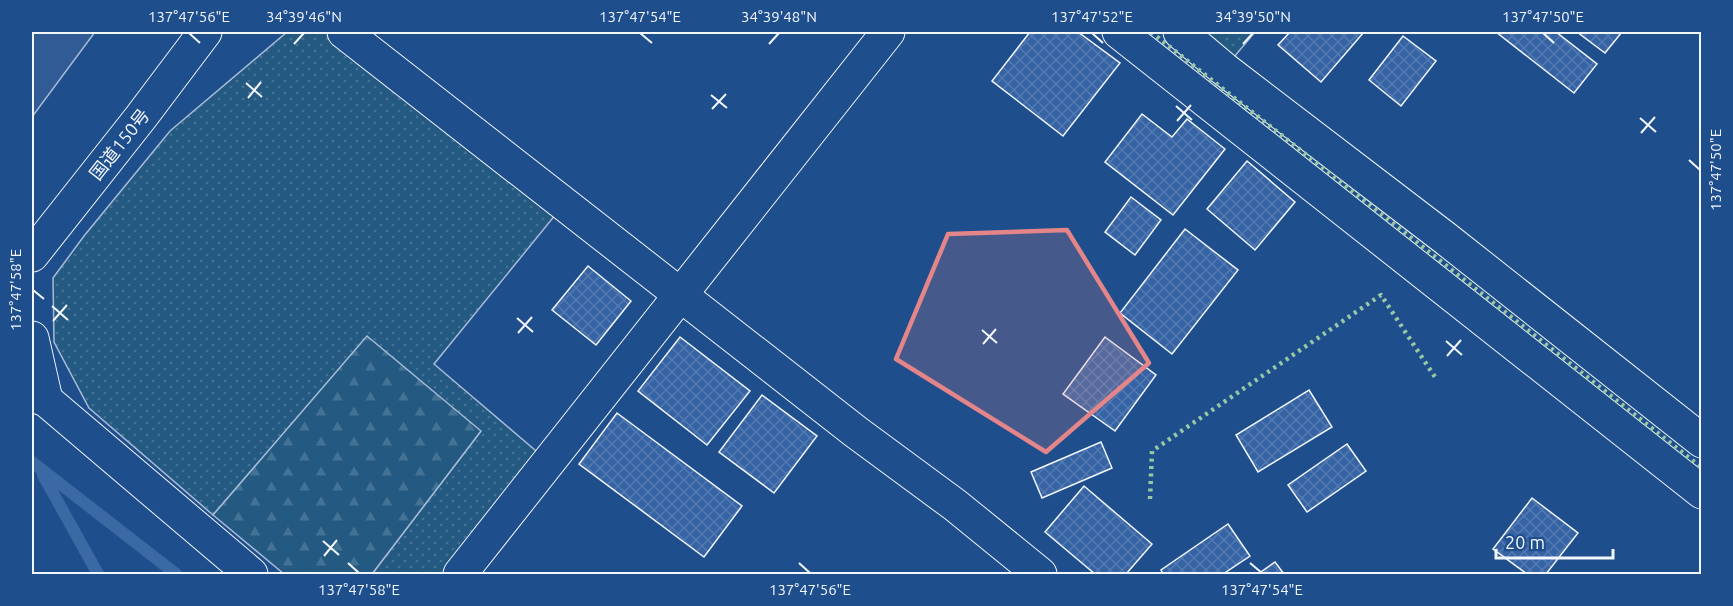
<svg xmlns="http://www.w3.org/2000/svg" width="1733" height="606" viewBox="0 0 1733 606" font-family="Ubuntu,'Noto Sans JP',sans-serif">
	<style>
		.grass { fill: url(#grass-dots); stroke: #a8bbd7; stroke-width: 1.5 }
		.forest { fill: url(#forest-firs); stroke: #a8bbd7; stroke-width: 1.5 }
		.parking { fill: #305b95; stroke: #a8bbd7; stroke-width: 1.5 }
		.lines { fill: none; stroke-linecap: round; stroke-linejoin: round }
		.stream { stroke: #3b69a3; stroke-width: 12 }
		.building { fill: url(#building-cross-hatch); stroke: #f2f6ff; stroke-width: 1.5 }
		.minor-casing { stroke: #f2f6ff; stroke-width: 35 }
		.tertiary-casing { stroke: #f2f6ff; stroke-width: 35 }
		.trunk-casing { stroke: #f2f6ff; stroke-width: 35 }
		.minor { stroke: #1f4e8c; stroke-width: 33 }
		.tertiary { stroke: #1f4e8c; stroke-width: 33 }
		.trunk { stroke: #1f4e8c; stroke-width: 33 }
		.hedge { stroke: #97c8a6; stroke-width: 4.5; stroke-dasharray: 3 4.5; stroke-linecap: butt }
		.marked { fill: #e38589; fill-opacity: 0.2; stroke: #e38589; stroke-width: 4.5; stroke-linejoin: round }
		.ticks { fill: none; stroke: #f2f6ff; stroke-width: 2 }
		.labels { text-anchor: middle; dominant-baseline: central; stroke-width: 4.5; stroke-linejoin: round; paint-order: stroke }
		.street-label { font-size: 18px; fill: #f2f6ff; stroke: #1f4e8c }
		.neatline { fill: none; stroke: #f2f6ff; stroke-width: 2 }
		.ticks-label { font-size: 15px; text-anchor: middle; fill: #f2f6ff }
	</style>
	<defs>
		<pattern id="grass-dots" width="8" height="8" patternUnits="userSpaceOnUse" patternTransform="scale(1.5)"><rect width="8" height="8" fill="#245a82"/><path d="M2 2h.1M6 6h.1" fill="none" stroke="#447295" stroke-width="1.8" stroke-linecap="round"/></pattern>
		<pattern id="forest-firs" width="22" height="20" patternUnits="userSpaceOnUse" patternTransform="scale(1.5)"><rect width="22" height="20" fill="#245a82"/><path d="M5 1l3.5 6h-7zM16 11l3.5 6h-7z" fill="#447295"/></pattern>
		<pattern id="building-cross-hatch" width="8" height="8" patternUnits="userSpaceOnUse" patternTransform="scale(1.5)"><rect width="8" height="8" fill="#3563a3"/><path d="M0 0l8 8M0 8l8-8" fill="none" stroke="#537ab1"/></pattern>
	</defs>
	<rect width="100%" height="100%" fill="#1f4e8c"/>
	<!-- grass -->
	<g class="grass">
		<path d="M 287,32 L 334,32 L 565,203 L 434,364 L 549,462 L 460,574 L 372,574 L 480,432 L 367,337 L 213,515 L 89,408 L 54,342 L 53,278 L 84,236 L 170,131 Z"/>
		<path d="M 1180,32 L 1255,32 L 1224,69 Z"/>
	</g>
	<!-- forest -->
	<path class="forest" d="M 367,336 L 481,431 L 372,574 L 284,574 L 213,515 Z"/>
	<!-- parking -->
	<path class="parking" d="M 32,32 L 95,32 L 32,117 Z"/>
	<g class="lines">
		<!-- stream -->
		<g class="stream">
			<path d="M 32,462 L 176,574"/>
			<path d="M 43,475 L 98,574"/>
		</g>
	</g>
	<!-- building -->
	<g class="building">
		<path d="M 1030,32 L 1078,32 L 1120,63 L 1063,136 L 992,81 Z"/>
		<path d="M 1290,32 L 1364,32 L 1321,82 L 1278,45 Z"/>
		<path d="M 1496,32 L 1556,32 L 1597,64 L 1574,93 Z"/>
		<path d="M 1577,32 L 1622,32 L 1605,53 Z"/>
		<path d="M 1403,36 L 1436,61 L 1401,106 L 1369,80 Z"/>
		<path d="M 1142,114 L 1172,137 L 1187,119 L 1225,149 L 1173,215 L 1105,162 Z"/>
		<path d="M 1247,161 L 1295,202 L 1255,250 L 1207,209 Z"/>
		<path d="M 1131,197 L 1161,220 L 1135,255 L 1105,232 Z"/>
		<path d="M 1185,229 L 1238,270 L 1172,354 L 1120,313 Z"/>
		<path d="M 588,266 L 631,301 L 596,345 L 552,310 Z"/>
		<path d="M 680,337 L 750,391 L 707,445 L 638,391 Z"/>
		<path d="M 1105,337 L 1156,375 L 1115,431 L 1063,394 Z"/>
		<path d="M 1309,390 L 1332,427 L 1258,472 L 1236,435 Z"/>
		<path d="M 762,395 L 817,436 L 774,493 L 719,452 Z"/>
		<path d="M 617,413 L 742,506 L 704,557 L 579,464 Z"/>
		<path d="M 1101,442 L 1112,468 L 1042,498 L 1031,472 Z"/>
		<path d="M 1347,444 L 1366,471 L 1307,512 L 1288,485 Z"/>
		<path d="M 1084,486 L 1152,544 L 1126,574 L 1095,574 L 1045,532 Z"/>
		<path d="M 1532,498 L 1578,533 L 1546,574 L 1527,574 L 1493,549 Z"/>
		<path d="M 1228,524 L 1250,556 L 1223,574 L 1163,574 L 1161,570 Z"/>
		<path d="M 1275,562 L 1284,574 L 1258,574 Z"/>
	</g>
	<g class="lines">
		<defs>
			<g id="minor">
				<path d="M 344,32 L 856,432 L 955,505 L 1040,574"/>
				<path d="M 1119,32 L 1702,492"/>
				<path d="M 1180,32 L 1224,69 L 1445,238 L 1702,441"/>
				<path d="M 460,574 L 888,32"/>
			</g>
			<g id="tertiary">
				<path d="M 32,338 L 46,400"/>
				<path d="M 32,395 L 46,400 L 251,574"/>
			</g>
			<path id="trunk" d="M 32,255 L 141,117 L 205,32"/>
		</defs>
		<!-- minor casing -->
		<use href="#minor" class="minor-casing"/>
		<!-- tertiary casing -->
		<use href="#tertiary" class="tertiary-casing"/>
		<!-- trunk casing -->
		<use href="#trunk" class="trunk-casing"/>
		<!-- minor -->
		<use href="#minor" class="minor"/>
		<!-- tertiary -->
		<use href="#tertiary" class="tertiary"/>
		<!-- trunk -->
		<use href="#trunk" class="trunk"/>
		<!-- hedge -->
		<g class="hedge">
			<path d="M 1151,32 L 1702,468"/>
			<path d="M 1150,499 L 1152,451 L 1381,295 L 1435,377"/>
		</g>
	</g>
	<!-- marked area -->
	<path class="marked" d="M 1067,230 L 1149,363 L 1046,452 L 896,359 L 948,234 Z"/>
	<!-- ticks -->
	<path class="ticks" d="M 189,33 L 200,43M 640,33 L 652,43M 1092,33 L 1103,43M 1543,33 L 1554,43M 294,44 L 304,33M 769,44 L 779,33M 1243,44 L 1253,33M 246,83 L 262,97M 711,95 L 727,108M 248,98 L 261,82M 1176,106 L 1192,120M 712,109 L 726,94M 1640,118 L 1656,132M 1177,121 L 1191,105M 1641,133 L 1655,117M 1689,160 L 1700,170M 33,290 L 44,299M 52,306 L 68,320M 517,318 L 533,332M 53,321 L 67,305M 982,330 L 997,343M 518,333 L 532,317M 1446,341 L 1462,355M 983,344 L 996,329M 1447,356 L 1461,340M 323,541 L 339,555M 324,556 L 337,540M 348,563 L 359,573M 799,563 L 810,573M 1250,563 L 1262,573"/>
	<g class="labels">
		<!-- street labels -->
		<g class="street-label">
			<text transform="translate(119 144) rotate(-52)">国道150号</text>
		</g>
	</g>
	<!-- border -->
	<rect width="1733" height="606" fill="none" stroke="#1f4e8c" stroke-width="66"/>
	<!-- scale -->
	<path d="M1496 549v9h117v-9" fill="none" stroke="#f2f6ff" stroke-width="3"/>
	<text x="1505" y="549" font-size="18" fill="#f2f6ff" stroke="#1f4e8c" stroke-width="4.5" paint-order="stroke">20 m</text>
	<rect x="33" y="33" width="1667" height="540" class="neatline"/>
	<g class="ticks-label">
		<text x="189" y="22">137°47'56"E</text>
		<text x="304" y="22">34°39'46"N</text>
		<text x="640" y="22">137°47'54"E</text>
		<text x="779" y="22">34°39'48"N</text>
		<text x="1092" y="22">137°47'52"E</text>
		<text x="1253" y="22">34°39'50"N</text>
		<text x="1543" y="22">137°47'50"E</text>
		<text transform="translate(1716 170) rotate(-90)" y="5">137°47'50"E</text>
		<text transform="translate(16 290) rotate(-90)" y="5">137°47'58"E</text>
		<text x="359" y="595">137°47'58"E</text>
		<text x="810" y="595">137°47'56"E</text>
		<text x="1262" y="595">137°47'54"E</text>
	</g>
</svg>
